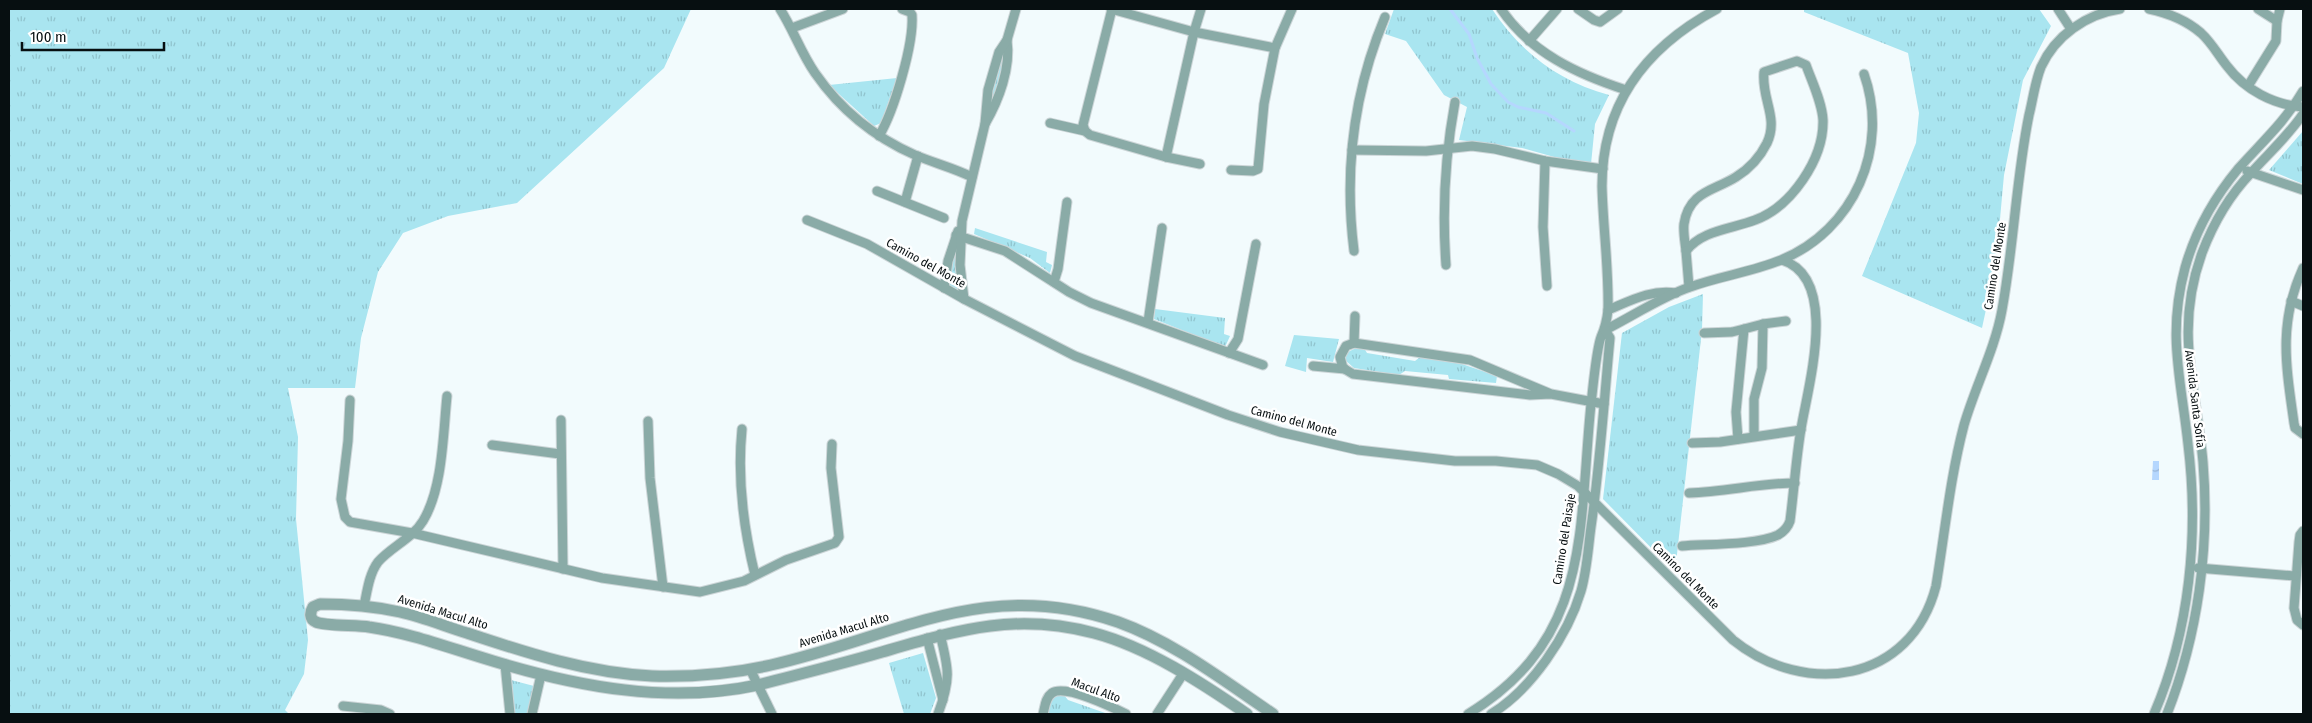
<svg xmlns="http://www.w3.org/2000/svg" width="2312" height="723" viewBox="0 0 2312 723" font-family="'Fira Sans Condensed',sans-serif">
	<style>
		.grass { fill: url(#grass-tufts) }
		.water { fill: url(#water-waves) }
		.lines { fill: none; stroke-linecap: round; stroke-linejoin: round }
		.stream { stroke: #b5d7fe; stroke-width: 3 }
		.minor-casing { stroke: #ccd5d7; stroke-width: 11 }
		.tertiary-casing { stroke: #ccd5d7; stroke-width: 13 }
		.minor { stroke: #8aaba7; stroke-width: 9 }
		.tertiary { stroke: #8aaba7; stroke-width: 11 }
		.labels { text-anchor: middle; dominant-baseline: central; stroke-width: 5; stroke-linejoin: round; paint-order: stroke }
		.street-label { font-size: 12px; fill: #070f11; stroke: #fff }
	</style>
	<defs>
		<pattern id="grass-tufts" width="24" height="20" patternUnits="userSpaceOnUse" patternTransform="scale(1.25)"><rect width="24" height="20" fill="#a9e5f0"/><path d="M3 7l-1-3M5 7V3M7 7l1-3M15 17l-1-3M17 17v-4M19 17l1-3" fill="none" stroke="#90c3cd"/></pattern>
		<pattern id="water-waves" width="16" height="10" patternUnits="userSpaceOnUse" patternTransform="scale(1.25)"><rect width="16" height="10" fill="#b5d7fe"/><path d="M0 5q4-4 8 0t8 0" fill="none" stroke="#9ab7d9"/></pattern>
	</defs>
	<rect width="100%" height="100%" fill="#f2fbfd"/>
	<!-- grass -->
	<g class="grass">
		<path d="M 9,9 L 691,9 L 664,68 L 517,203 L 448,216 L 403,233 L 378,272 L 361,338 L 355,388 L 288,388 L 298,437 L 296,519 L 308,640 L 304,674 L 285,710 L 289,714 L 9,714 Z"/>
		<path d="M 1394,9 L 1492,9 C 1521,53 1559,81 1609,95 L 1595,124 L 1591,164 L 1565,160 L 1522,148 L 1459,140 L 1467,107 L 1444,95 L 1406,41 L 1385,34 Z"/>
		<path d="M 1804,9 L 2039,9 L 2051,26 L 2023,80 L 2004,175 L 1996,263 L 1982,328 L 1862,276 L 1916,143 L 1919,113 L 1908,53 L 1804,12 Z"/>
		<path d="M 1002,52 L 1006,53 L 993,105 L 988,104 Z"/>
		<path d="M 897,78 L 881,123 L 874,126 L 829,85 Z"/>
		<path d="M 2303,131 L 2303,184 L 2269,170 Z"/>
		<path d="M 975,228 L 1047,252 L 1046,262 L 1052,265 L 1050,273 L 1030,258 L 974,234 Z"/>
		<path d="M 960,240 L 956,261 L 958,291 L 948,286 L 948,267 Z"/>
		<path d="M 1703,294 L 1702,330 L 1675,572 L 1603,499 L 1622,333 L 1669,307 Z"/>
		<path d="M 1155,309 L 1225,318 L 1224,334 L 1230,336 L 1225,347 L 1154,319 Z"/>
		<path d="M 1294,335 L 1339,339 L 1333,362 L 1307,358 L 1306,372 L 1285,366 Z"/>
		<path d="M 1356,348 L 1364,348 L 1367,353 L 1415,361 L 1420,357 L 1462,364 L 1497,376 L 1496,383 L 1449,379 L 1448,375 L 1405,371 L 1399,375 L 1354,368 L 1344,359 L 1346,353 Z"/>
		<path d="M 923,653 L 936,698 L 930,714 L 904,714 L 889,663 Z"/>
		<path d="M 511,680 L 534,686 L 529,714 L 515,714 Z"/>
		<path d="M 1060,695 L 1064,695 L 1068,700 L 1108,714 L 1048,714 L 1051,700 L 1054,696 Z"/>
	</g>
	<!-- water -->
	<path class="water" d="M 2153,461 L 2159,461 L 2159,480 L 2152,480 Z"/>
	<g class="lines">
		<!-- stream -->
		<path class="stream" d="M 1450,9 L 1469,34 L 1477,58 L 1491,84 L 1508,102 L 1518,107 L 1546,113 L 1574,131"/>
		<defs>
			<g id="minor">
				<path d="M 780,9 C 793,29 801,53 815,73 C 840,109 874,137 915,155 C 934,163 954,168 972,177"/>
				<path d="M 1111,9 L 1194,32 L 1275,48"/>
				<path d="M 1501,9 C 1531,53 1577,74 1626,90"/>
				<path d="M 1578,9 L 1594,20 L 1600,22 L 1618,9"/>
				<path d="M 2058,9 L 2071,29"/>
				<path d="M 2149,9 C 2168,13 2186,20 2201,33 C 2212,43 2218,55 2227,66 C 2245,90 2274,105 2303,107"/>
				<path d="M 2258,9 L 2277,21"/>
				<path d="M 792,28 L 843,9"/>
				<path d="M 1529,41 L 1557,9"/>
				<path d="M 1797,61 L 1806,65 C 1812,82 1822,102 1823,120 C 1824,159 1791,207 1755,220 C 1732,229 1702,230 1686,251 C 1685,242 1683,232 1684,224 C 1689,191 1714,191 1736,177 C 1749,169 1760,157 1767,143 C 1779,117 1761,99 1764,72 Z"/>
				<path d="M 2248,86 L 2276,41 L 2277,21 L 2280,9"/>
				<path d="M 1050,123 L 1085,131 L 1090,135 L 1166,157 L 1200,164"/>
				<path d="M 985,124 C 999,100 1011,68 1007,40"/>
				<path d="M 1085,131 L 1083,125 L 1112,9"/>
				<path d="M 879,136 C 894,111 914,44 912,15 L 910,12 L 902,9"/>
				<path d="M 1352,150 L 1426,151 L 1472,146 L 1495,149 L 1545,161 L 1603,169"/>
				<path d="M 1166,157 L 1194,32 L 1201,9"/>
				<path d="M 1545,161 L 1543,227 L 1547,286"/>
				<path d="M 1231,170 L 1253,171 L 1258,169 L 1264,104 L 1275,48 L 1292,9"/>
				<path d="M 2247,171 L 2303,190"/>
				<path d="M 877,191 L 944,218"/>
				<path d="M 905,202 L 918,156"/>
				<path d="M 807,220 L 867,244 L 964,299 L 1075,356 L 1228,415 L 1280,432 L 1358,450 L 1455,461 L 1496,461 L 1537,465 L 1558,474 L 1578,486 L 1733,640 C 1805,698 1911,683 1936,586 C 1945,532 1950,478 1964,425 C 1975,387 1995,349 2002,310 C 2014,245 2016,179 2029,115 C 2033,99 2035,82 2041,67 C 2055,36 2086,14 2120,9"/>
				<path d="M 956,235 L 1005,251 L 1069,292 L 1091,303 L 1263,365"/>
				<path d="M 1354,251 C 1344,171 1354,91 1385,17"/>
				<path d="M 1686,251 L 1689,287"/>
				<path d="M 1446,265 C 1442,210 1445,156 1455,102"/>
				<path d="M 2303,268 C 2278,323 2286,366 2294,423 L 2295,428 L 2303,434"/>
				<path d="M 1054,282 L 1058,269 L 1067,202"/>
				<path d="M 944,288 L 948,261 L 958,231"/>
				<path d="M 964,299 L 960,265 L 962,221 L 985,124 L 988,90 L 999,52 L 1007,40 L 1016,9"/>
				<path d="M 2291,301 L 2303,306"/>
				<path d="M 1608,310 C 1630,301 1651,289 1676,293"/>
				<path d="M 1148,322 L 1162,228"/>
				<path d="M 1763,324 L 1786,321"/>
				<path d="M 1605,330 C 1631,317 1663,296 1690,287 C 1720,276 1752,272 1781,260 C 1854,230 1890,148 1864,74"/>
				<path d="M 1704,333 L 1732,332 L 1744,329"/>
				<path d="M 1354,343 L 1355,316"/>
				<path d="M 1229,353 L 1238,339 L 1256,244"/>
				<path d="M 1313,366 L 1345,369"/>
				<path d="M 1551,394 L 1530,395 L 1353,374 L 1343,368 L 1340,357 L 1346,346 L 1354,343 L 1470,360 L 1551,394 L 1604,404"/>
				<path d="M 350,400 L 348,441 L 341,499 L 345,517 L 350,522 L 412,533 L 602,578 L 700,592 L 744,581 L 786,560 L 835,543 L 839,537 L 831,468 L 832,444"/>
				<path d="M 561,420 L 563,569"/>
				<path d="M 648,421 L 650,478 L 663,587"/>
				<path d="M 742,429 C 737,479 743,526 755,575"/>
				<path d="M 1738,439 L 1736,412 L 1744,329 L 1763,324 L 1762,368 L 1754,399 L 1754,436"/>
				<path d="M 1692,443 L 1720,442 L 1801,430"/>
				<path d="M 492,445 L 560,454"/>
				<path d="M 1689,493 C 1725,492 1760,483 1795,483"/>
				<path d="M 2303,531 L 2300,535 L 2299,542 L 2294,608 L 2297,620 L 2303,625"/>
				<path d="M 1682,546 C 1707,544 1757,545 1778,535 C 1785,531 1788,527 1790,521 C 1794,490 1796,459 1801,429 C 1808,386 1840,278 1782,260"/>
				<path d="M 2198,568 L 2295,576"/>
				<path d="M 364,606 C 367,592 369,574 378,562 C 391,547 413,538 423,521 C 443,488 443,434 447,396"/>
				<path d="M 927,638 L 943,700"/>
				<path d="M 505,664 L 510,714"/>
				<path d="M 750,669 L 772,714"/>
				<path d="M 343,706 L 381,710 L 390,714"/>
				<path d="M 532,714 L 541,675"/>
				<path d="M 938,714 C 951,679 949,670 940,634"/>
				<path d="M 1043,714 C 1045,707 1045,698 1052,693 C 1065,684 1112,707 1126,714"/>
				<path d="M 1157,714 L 1183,674"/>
				<path d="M 1468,714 C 1592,638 1578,532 1591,404 C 1593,388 1596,351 1601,337 C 1605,328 1607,320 1608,310 C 1609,269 1603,228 1602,186 C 1602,104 1646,47 1717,9"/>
				<path d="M 1491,714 C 1531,690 1568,635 1581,591 C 1587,570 1588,549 1591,527 C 1600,465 1604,401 1610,338 L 1605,330"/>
				<path d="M 2154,714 C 2190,630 2199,534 2188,444 C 2181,378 2167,335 2185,268 C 2195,232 2214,198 2238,169 C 2262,142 2284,123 2303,91"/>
				<path d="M 2167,714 C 2198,635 2210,547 2203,462 C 2196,385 2174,331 2202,253 C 2213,224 2229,196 2251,173 C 2269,153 2288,136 2303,114"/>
			</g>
			<path id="tertiary" d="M 1247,714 C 1202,683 1147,647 1094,633 C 1015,612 958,630 882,652 C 841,664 800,674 758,685 C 669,704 579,687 493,661 C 452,649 411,633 369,627 C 357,625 324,626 316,622 C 309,619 310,612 313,607 L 320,604 C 347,604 373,606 400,612 C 423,617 444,626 467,633 C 527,653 588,673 652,676 C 692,677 732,674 771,665 C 896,637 985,576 1118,622 C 1174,642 1224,681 1273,714"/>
		</defs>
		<!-- minor casing -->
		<use href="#minor" class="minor-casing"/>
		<!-- tertiary casing -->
		<use href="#tertiary" class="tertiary-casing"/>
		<!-- minor -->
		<use href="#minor" class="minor"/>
		<!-- tertiary -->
		<use href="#tertiary" class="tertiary"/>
	</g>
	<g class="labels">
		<!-- street labels -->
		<g class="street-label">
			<text transform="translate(926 263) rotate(29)">Camino del Monte</text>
			<text transform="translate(1995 266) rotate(-81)">Camino del Monte</text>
			<text transform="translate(2195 399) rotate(83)">Avenida Santa Sofía</text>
			<text transform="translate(1294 421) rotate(15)">Camino del Monte</text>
			<text transform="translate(1564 539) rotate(-81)">Camino del Paisaje</text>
			<text transform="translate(1686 576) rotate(45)">Camino del Monte</text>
			<text transform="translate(443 612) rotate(17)">Avenida Macul Alto</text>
			<text transform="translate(844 630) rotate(-17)">Avenida Macul Alto</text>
			<text transform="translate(1096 690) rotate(20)">Macul Alto</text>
		</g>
	</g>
	<!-- border -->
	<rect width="2312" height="723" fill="none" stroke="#070f11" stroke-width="20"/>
	<!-- scale -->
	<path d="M22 42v8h142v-8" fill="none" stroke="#070f11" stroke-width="2.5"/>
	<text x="30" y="42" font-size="15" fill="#070f11" stroke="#ffffff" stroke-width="4" paint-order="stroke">100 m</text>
</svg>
